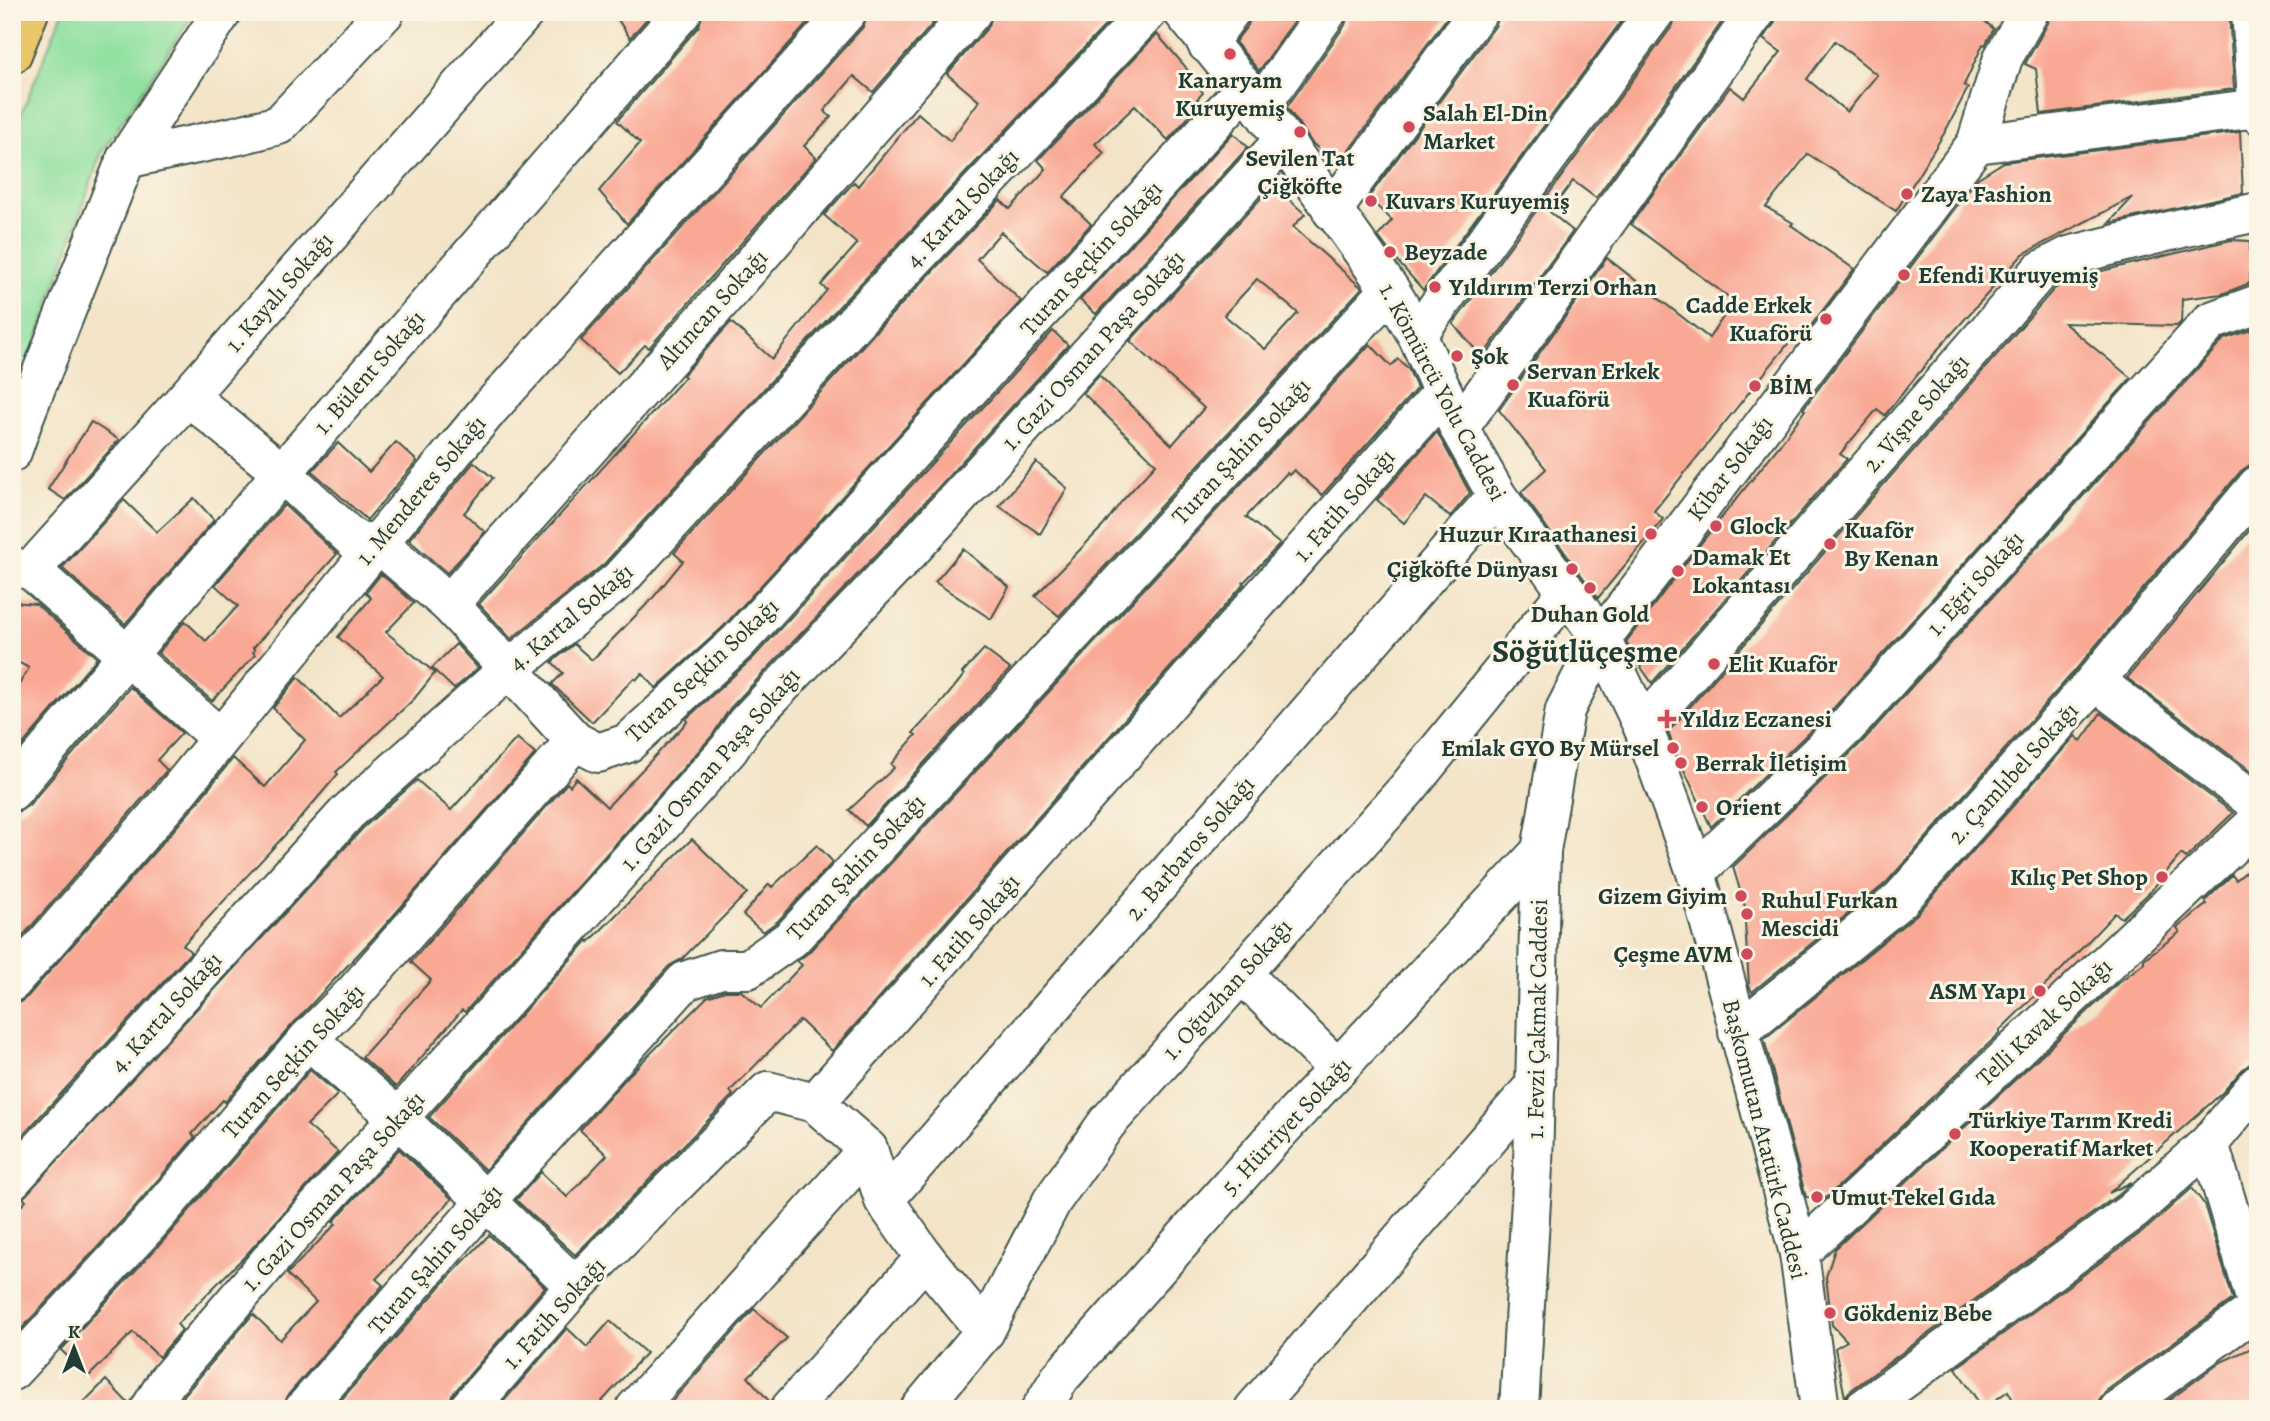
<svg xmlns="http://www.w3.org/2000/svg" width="2270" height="1421" viewBox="0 0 2270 1421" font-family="Alegreya,serif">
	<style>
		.green { fill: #90e0a0; stroke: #588e6a; stroke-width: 2 }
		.building { fill: #f9a894; fill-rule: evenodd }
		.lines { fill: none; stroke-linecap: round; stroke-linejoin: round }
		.minor-casing { stroke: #3f564a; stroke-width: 42 }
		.major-casing { stroke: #3f564a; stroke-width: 42 }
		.minor { stroke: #fff; stroke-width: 38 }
		.major { stroke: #eac669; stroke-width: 38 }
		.poi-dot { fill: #d1495b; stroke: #fcf5e5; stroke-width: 2.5 }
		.labels { text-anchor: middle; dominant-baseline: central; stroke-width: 6; stroke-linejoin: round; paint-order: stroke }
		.poi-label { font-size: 24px; font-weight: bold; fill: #1f3d34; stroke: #fcf5e5; text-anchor: start }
		.street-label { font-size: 24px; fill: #1f3d34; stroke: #fcf5e5 }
		.district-label { font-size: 32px; font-weight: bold; fill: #1f3d34; stroke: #fcf5e5 }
	</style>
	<rect width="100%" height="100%" fill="#fcf5e5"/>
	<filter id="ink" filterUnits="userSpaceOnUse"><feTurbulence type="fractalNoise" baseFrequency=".0143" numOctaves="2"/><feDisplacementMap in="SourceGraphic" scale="14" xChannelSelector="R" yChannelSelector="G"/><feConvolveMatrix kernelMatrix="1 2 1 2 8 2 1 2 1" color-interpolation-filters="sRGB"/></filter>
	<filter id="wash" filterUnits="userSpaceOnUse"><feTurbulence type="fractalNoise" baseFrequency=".00686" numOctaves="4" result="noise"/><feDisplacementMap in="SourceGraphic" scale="28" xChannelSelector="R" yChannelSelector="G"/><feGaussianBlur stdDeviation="1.57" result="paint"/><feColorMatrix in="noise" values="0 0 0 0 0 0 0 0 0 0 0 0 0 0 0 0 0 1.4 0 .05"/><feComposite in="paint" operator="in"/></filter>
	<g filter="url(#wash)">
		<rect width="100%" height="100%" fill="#f3e4c8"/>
		<!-- green -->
		<path class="green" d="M 63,12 L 195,12 L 101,153 L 12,412 L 12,136 Z"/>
		<g id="blocks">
			<!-- building -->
			<g class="building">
				<path d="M 613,12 L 653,12 L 630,38 Z"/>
				<path d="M 703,12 L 810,12 L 814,16 L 627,224 L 599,191 L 640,143 L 617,121 L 699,26 Z"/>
				<path d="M 868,12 L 943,12 L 873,92 L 854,76 L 824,111 L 831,117 L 804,146 L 816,158 L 649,348 L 645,345 L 618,373 L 581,340 L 863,27 Z"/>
				<path d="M 993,12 L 1118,12 L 846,299 L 604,564 L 511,639 L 479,604 L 685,377 L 683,375 L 731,322 L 772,359 L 827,290 L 821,285 L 857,244 L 824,215 L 854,182 L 858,186 L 918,113 L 950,141 L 979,101 L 947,74 L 989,26 Z"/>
				<path d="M 1252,12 L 1300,12 L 1259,71 L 1235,42 L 1248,25 Z"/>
				<path d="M 1349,12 L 1451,12 L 1338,165 L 1312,143 L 1287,107 L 1345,25 Z"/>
				<path d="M 1500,12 L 1628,12 L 1423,290 L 1392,255 L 1378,236 L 1392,220 L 1368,198 L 1496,25 Z"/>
				<path d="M 1676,12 L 1729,12 L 1596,198 L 1573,181 L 1550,212 L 1573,231 L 1482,357 L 1453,324 L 1673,25 Z"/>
				<path d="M 1778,12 L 1974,12 L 1994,29 L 1985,45 L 1983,44 L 1964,85 L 1968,88 L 1945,132 L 1896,211 L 1808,154 L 1766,207 L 1793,223 L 1791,225 L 1854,269 L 1800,340 L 1795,335 L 1654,511 L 1663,519 L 1598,598 L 1521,492 L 1546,469 L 1499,410 L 1607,258 L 1709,338 L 1734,301 L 1631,224 L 1730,87 L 1744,98 L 1781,52 L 1763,39 L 1774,24 ZM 1835,41 L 1877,75 L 1847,112 L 1807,79 Z"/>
				<path d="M 2051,12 L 2229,12 L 2234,89 L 2041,114 L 2036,69 L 2025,64 L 2048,23 Z"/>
				<path d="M 1157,34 L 1184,65 L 1203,93 L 1197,99 L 1201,103 L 1168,140 L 1135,106 L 1095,144 L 1104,153 L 1063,197 L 1091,224 L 1047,272 L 1001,232 L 977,259 L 1021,301 L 723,627 L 656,688 L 642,673 L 636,680 L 634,678 L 592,722 L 552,684 L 563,673 L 552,662 L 574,644 L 592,660 L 652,599 L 683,561 L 674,553 L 878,329 L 1000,200 L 1010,209 L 1046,169 L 1038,160 Z"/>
				<path d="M 2240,132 L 2243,193 L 2109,223 L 2133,197 L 2023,254 L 1939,348 L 1885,415 L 1877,409 L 1840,454 L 1847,459 L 1652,683 L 1634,657 L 1626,642 L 1697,548 L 1779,446 L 1805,410 L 1803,409 L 1978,178 L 2004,162 Z"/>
				<path d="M 1233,133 L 1248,147 L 1096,314 L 1080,300 Z"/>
				<path d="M 1273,185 L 1305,214 L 1293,227 L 1362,288 L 1059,616 L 1035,596 L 1103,526 L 1122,501 L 1156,464 L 1083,393 L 1099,375 L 1172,445 L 1204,408 L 1130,341 ZM 1257,279 L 1298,313 L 1265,349 L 1224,315 Z"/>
				<path d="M 2231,240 L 2250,241 L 2250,283 L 2222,294 L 2182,299 L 2181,322 L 2177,326 L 2064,323 L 2131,378 L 1831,711 L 1711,827 L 1676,753 L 1668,732 L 2054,289 L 2077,277 Z"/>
				<path d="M 2254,329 L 2258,346 L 2258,464 L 2250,465 L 2241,471 L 2078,667 L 1886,883 L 1752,992 L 1749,986 L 1745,922 L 1749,920 L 1733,867 L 1863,741 L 2224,339 Z"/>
				<path d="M 1053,331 L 1068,345 L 894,536 L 730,708 L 712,736 L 465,1012 L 462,1010 L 396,1087 L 362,1057 L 431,980 L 411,962 L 567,783 L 570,786 L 576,778 L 607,807 L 688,721 L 686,719 L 754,657 Z"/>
				<path d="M 1370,344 L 1391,366 L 1398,359 L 1408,368 L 1417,388 L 1322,495 L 1294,470 L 1289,475 L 1287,473 L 1246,517 L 1280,544 L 1243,583 L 1244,584 L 832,1051 L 800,1020 L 730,1091 L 733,1095 L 575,1255 L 516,1200 L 541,1172 L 567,1197 L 607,1155 L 580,1130 L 628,1076 L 707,997 L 725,991 L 741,991 L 761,1008 L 802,965 L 797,961 L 808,953 Z"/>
				<path d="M 91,422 L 119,440 L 65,500 L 48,489 Z"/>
				<path d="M 1437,432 L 1470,493 L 1450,517 L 1426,497 L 1404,523 L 1377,500 Z"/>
				<path d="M 396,442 L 417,461 L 367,520 L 312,471 L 338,443 L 369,472 Z"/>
				<path d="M 474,462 L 493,478 L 464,513 L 485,532 L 447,573 L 409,540 Z"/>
				<path d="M 1036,462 L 1067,488 L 1040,534 L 999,506 Z"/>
				<path d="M 194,498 L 214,520 L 125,624 L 62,568 L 124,500 L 157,532 Z"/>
				<path d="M 284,505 L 337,554 L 253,648 L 255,650 L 253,652 L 255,655 L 212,701 L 158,653 L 185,621 L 206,641 L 238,606 L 215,585 Z"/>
				<path d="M 2258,520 L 2258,776 L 2127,678 Z"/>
				<path d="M 963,549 L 1009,587 L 991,619 L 935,582 Z"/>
				<path d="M 381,574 L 414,603 L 386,632 L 435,673 L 414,699 L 336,772 L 338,774 L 297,822 L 183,945 L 191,952 L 12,1147 L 12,1004 L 20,1002 L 28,996 L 192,809 L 233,758 L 265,787 L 284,765 L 305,740 L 273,708 L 298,677 L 339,718 L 383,676 L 338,637 L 371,598 L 366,593 Z"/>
				<path d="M 12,602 L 36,604 L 97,658 L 12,757 L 12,696 L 29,668 L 12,659 Z"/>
				<path d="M 456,644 L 478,668 L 454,689 L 432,668 Z"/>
				<path d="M 984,649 L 1010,669 L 866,826 L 849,810 L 894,768 L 891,764 L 916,735 L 913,733 L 943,701 L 964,675 L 962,673 Z"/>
				<path d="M 130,687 L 182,733 L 157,760 L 167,770 L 22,937 L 12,929 L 12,812 L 20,811 L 29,805 Z"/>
				<path d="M 2101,713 L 2233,813 L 2186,858 L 2181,854 L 2150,892 L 2122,918 L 2115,913 L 2064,967 L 2000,1030 L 2000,1033 L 1826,1198 L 1806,1197 L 1764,1039 L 1917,914 L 2075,736 L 2081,741 Z"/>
				<path d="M 517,738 L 535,754 L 379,932 L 292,1025 L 225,1102 L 223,1100 L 192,1134 L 195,1137 L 132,1210 L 12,1339 L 12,1215 L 26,1201 L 23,1198 L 363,828 L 417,780 L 451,810 Z"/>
				<path d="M 692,839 L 747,893 L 682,959 L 669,966 L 485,1170 L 429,1117 L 588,940 L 589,942 Z"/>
				<path d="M 817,845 L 833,862 L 778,921 L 763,932 L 743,915 L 769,884 L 772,887 Z"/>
				<path d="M 2258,862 L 2258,1063 L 2250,1064 L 2242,1070 L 2222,1093 L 2109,1193 L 2132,1182 L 2119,1194 L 1850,1391 L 1845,1397 L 1835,1348 L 1847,1341 L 1832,1325 L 1826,1277 L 1835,1249 L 2119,982 L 2144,963 L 2144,959 L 2180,932 L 2177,928 L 2207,904 L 2205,901 L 2232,875 L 2236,880 Z"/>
				<path d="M 310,1070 L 338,1094 L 307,1125 L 338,1152 L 245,1256 L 177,1324 L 182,1330 L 159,1357 L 133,1332 L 88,1377 L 61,1350 L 164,1240 Z"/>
				<path d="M 399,1149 L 452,1199 L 376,1279 L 383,1285 L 288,1395 L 283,1409 L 176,1409 L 185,1394 L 253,1314 L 280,1340 L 316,1302 L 287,1274 L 336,1224 L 333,1222 Z"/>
				<path d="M 2192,1188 L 2204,1204 L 2233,1299 L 2106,1391 L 2099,1400 L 2098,1405 L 2092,1409 L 2018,1409 L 2008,1391 L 1983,1409 L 1956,1368 L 2146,1229 Z"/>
				<path d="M 489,1235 L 545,1287 L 452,1395 L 447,1409 L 333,1409 L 447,1279 Z"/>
				<path d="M 754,1309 L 787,1338 L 748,1377 L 770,1402 L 769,1409 L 665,1409 Z"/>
				<path d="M 610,1321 L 646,1353 L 595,1409 L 497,1409 L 567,1328 L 587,1347 Z"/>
				<path d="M 2258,1345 L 2258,1409 L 2157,1409 L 2221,1362 Z"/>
				<path d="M 106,1380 L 129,1404 L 128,1409 L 77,1409 Z"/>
			</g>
		</g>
	</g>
	<g filter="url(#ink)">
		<use href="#blocks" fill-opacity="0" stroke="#3f564a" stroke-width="2"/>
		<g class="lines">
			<defs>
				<g id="minor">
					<path d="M 1183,12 L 1260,107 L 1390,290 L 1417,335 L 1459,428 L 1497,496 L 1601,639 L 1643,727 L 1696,872 L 1799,1253 L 1820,1409"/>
					<path d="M 2251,12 L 2258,114"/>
					<path d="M 1207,44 L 1230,12"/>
					<path d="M 1260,107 L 1327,12"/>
					<path d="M 1976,144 L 2258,108"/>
					<path d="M 126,159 L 235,136 L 279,125 L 385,12"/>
					<path d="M 1332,211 L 1478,12"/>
					<path d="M 1417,335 L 1655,12"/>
					<path d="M 188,396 L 282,473 L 355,541 L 378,543 L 449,604 L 575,741"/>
					<path d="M 1459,428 L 1756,12"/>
					<path d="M 12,452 L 25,415 L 126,159 L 222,12"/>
					<path d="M 12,567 L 31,570 L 220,738"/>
					<path d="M 31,570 L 188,396 L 525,12"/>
					<path d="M 449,604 L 717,305 L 972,12"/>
					<path d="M 2095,681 L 2258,804"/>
					<path d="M 1643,727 L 2040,271 L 2069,256 L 2182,228 L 2258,212"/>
					<path d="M 12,791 L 282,473 L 682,12"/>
					<path d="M 1696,872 L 1847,726 L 2211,321 L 2258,304"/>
					<path d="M 1241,973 L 1338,1069"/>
					<path d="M 12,982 L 175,795 L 378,543 L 489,409 L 847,12"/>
					<path d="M 1738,1032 L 1901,899 L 2095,681 L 2258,485"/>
					<path d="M 308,1039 L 398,1118 L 575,1286"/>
					<path d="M 815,1103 L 868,1149 L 884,1200 L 925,1258 L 985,1331"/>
					<path d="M 2209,1143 L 2258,1308"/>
					<path d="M 12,1180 L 348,812 L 509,669 L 619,580 L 862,314 L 1148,12"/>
					<path d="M 884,1200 L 1497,496"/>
					<path d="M 1799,1253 L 2258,821"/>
					<path d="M 12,1371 L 148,1225 L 308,1039 L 354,993 L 575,741 L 598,753 L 628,743 L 738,642 L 1245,88"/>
					<path d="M 150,1409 L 167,1381 L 284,1244 L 515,989 L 729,749 L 746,723 L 910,551 L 1284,140"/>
					<path d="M 304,1409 L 485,1202 L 685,981 L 721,969 L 748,969 L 792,938 L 1390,290"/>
					<path d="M 468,1409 L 575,1286 L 768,1091 L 815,1103 L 1443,392"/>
					<path d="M 635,1409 L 868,1149"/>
					<path d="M 790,1409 L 925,1258"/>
					<path d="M 920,1409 L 985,1331 L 1052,1201 L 1107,1123 L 1407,789 L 1566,593"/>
					<path d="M 1041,1409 L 1060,1378 L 1273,1138 L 1541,851"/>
					<path d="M 1254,1409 L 1536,1084"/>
					<path d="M 1519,1409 L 1533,1166 L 1541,851 L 1565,710 L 1601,639 L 1976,144 L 2003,58 L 2029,12"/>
					<path d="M 1863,1409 L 2133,1211 L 2209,1143 L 2258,1084"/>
					<path d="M 2119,1409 L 2258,1308"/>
				</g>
				<path id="major" d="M 12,54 L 29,12"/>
			</defs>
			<!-- minor casing -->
			<use href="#minor" class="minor-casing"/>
			<!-- major casing -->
			<use href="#major" class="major-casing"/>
			<!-- minor -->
			<use href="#minor" class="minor"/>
			<!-- major -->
			<use href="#major" class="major"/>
		</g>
	</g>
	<!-- markers -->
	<g class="poi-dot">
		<circle cx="1230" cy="54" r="7"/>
		<circle cx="1409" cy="127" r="7"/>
		<circle cx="1300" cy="132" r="7"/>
		<circle cx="1907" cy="194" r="7"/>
		<circle cx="1371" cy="201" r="7"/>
		<circle cx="1390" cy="252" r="7"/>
		<circle cx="1904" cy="275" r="7"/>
		<circle cx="1435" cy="287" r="7"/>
		<circle cx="1826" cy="319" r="7"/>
		<circle cx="1457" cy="356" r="7"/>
		<circle cx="1513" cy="385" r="7"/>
		<circle cx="1755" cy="386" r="7"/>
		<circle cx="1716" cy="526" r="7"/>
		<circle cx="1651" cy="534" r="7"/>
		<circle cx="1830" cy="544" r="7"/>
		<circle cx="1572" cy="569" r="7"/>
		<circle cx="1678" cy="571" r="7"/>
		<circle cx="1590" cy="588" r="7"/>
		<circle cx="1714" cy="664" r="7"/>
		<path d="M1663.5 708.5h7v7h7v7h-7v7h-7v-7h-7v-7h7z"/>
		<circle cx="1673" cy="748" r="7"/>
		<circle cx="1681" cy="763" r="7"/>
		<circle cx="1702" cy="807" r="7"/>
		<circle cx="2162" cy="877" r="7"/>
		<circle cx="1741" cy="896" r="7"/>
		<circle cx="1747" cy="914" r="7"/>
		<circle cx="1747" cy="954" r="7"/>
		<circle cx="2040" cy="991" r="7"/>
		<circle cx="1955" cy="1134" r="7"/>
		<circle cx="1817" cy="1197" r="7"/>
		<circle cx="1830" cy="1313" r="7"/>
	</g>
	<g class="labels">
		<!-- poi labels -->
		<g class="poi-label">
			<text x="1230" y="80" text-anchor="middle">Kanaryam<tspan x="1230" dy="28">Kuruyemiş</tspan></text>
			<text x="1423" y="113">Salah El-Din<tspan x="1423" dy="28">Market</tspan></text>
			<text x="1300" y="158" text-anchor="middle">Sevilen Tat<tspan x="1300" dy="28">Çiğköfte</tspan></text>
			<text x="1921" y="194">Zaya Fashion</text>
			<text x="1385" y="201">Kuvars Kuruyemiş</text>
			<text x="1404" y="252">Beyzade</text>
			<text x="1918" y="275">Efendi Kuruyemiş</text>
			<text x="1449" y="287">Yıldırım Terzi Orhan</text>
			<text x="1812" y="305" text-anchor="end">Cadde Erkek<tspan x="1812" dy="28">Kuaförü</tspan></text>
			<text x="1471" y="356">Şok</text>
			<text x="1527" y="371">Servan Erkek<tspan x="1527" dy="28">Kuaförü</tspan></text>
			<text x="1769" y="386">BİM</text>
			<text x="1730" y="526">Glock</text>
			<text x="1844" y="530">Kuaför<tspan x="1844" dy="28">By Kenan</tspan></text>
			<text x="1637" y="534" text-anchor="end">Huzur Kıraathanesi</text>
			<text x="1692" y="557">Damak Et<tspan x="1692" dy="28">Lokantası</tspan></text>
			<text x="1558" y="569" text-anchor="end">Çiğköfte Dünyası</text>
			<text x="1590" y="614" text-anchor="middle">Duhan Gold</text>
			<text x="1728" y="664">Elit Kuaför</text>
			<text x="1681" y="719">Yıldız Eczanesi</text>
			<text x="1659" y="748" text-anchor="end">Emlak GYO By Mürsel</text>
			<text x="1695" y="763">Berrak İletişim</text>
			<text x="1716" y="807">Orient</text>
			<text x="2148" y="877" text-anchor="end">Kılıç Pet Shop</text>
			<text x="1727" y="896" text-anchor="end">Gizem Giyim</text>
			<text x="1761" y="900">Ruhul Furkan<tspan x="1761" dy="28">Mescidi</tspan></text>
			<text x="1733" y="954" text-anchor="end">Çeşme AVM</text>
			<text x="2026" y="991" text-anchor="end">ASM Yapı</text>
			<text x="1969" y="1120">Türkiye Tarım Kredi<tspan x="1969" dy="28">Kooperatif Market</tspan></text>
			<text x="1831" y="1197">Umut Tekel Gıda</text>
			<text x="1844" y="1313">Gökdeniz Bebe</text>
		</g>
		<!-- street labels -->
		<g class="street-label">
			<text transform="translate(962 208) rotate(-47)">4. Kartal Sokağı</text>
			<text transform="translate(1091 258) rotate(-48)">Turan Seçkin Sokağı</text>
			<text transform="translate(279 292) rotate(-49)">1. Kayalı Sokağı</text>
			<text transform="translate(712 309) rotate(-48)">Altıncan Sokağı</text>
			<text transform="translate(1093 350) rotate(-48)">1. Gazi Osman Paşa Sokağı</text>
			<text transform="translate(369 372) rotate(-49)">1. Bülent Sokağı</text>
			<text transform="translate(1443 392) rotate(62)">1. Kömürcü Yolu Caddesi</text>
			<text transform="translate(1916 413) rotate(-49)">2. Vişne Sokağı</text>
			<text transform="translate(1241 451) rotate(-47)">Turan Şahin Sokağı</text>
			<text transform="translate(1730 468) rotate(-53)">Kibar Sokağı</text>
			<text transform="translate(421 490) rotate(-50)">1. Menderes Sokağı</text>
			<text transform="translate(1344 505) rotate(-49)">1. Fatih Sokağı</text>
			<text transform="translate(1975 583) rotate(-48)">1. Eğri Sokağı</text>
			<text transform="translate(571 617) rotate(-40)">4. Kartal Sokağı</text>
			<text transform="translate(702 670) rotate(-43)">Turan Seçkin Sokağı</text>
			<text transform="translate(710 769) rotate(-49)">1. Gazi Osman Paşa Sokağı</text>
			<text transform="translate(2013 773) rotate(-48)">2. Çamlıbel Sokağı</text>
			<text transform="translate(1190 848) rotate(-49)">2. Barbaros Sokağı</text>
			<text transform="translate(856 867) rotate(-47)">Turan Şahin Sokağı</text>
			<text transform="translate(969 930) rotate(-49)">1. Fatih Sokağı</text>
			<text transform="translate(1227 989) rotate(-48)">1. Oğuzhan Sokağı</text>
			<text transform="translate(166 1012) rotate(-48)">4. Kartal Sokağı</text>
			<text transform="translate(1537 1019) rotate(-89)">1. Fevzi Çakmak Caddesi</text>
			<text transform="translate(2044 1022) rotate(-43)">Telli Kavak Sokağı</text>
			<text transform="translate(293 1061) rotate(-48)">Turan Seçkin Sokağı</text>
			<text transform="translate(1286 1126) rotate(-47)">5. Hürriyet Sokağı</text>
			<text transform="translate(1765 1139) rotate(76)">Başkomutan Atatürk Caddesi</text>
			<text transform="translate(333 1191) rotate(-48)">1. Gazi Osman Paşa Sokağı</text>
			<text transform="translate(435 1259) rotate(-49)">Turan Şahin Sokağı</text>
			<text transform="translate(554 1313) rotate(-48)">1. Fatih Sokağı</text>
		</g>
		<!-- district labels -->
		<g class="district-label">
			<text x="1585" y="651">Söğütlüçeşme</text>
		</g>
	</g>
	<!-- margin -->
	<rect width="2270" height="1421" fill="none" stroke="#fcf5e5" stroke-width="42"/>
	<!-- north arrow -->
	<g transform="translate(74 1348)" stroke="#fcf5e5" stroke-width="5" paint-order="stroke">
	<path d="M0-5L12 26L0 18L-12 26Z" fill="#1f3d34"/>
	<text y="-10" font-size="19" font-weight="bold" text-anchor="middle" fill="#1f3d34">K</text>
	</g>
</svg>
